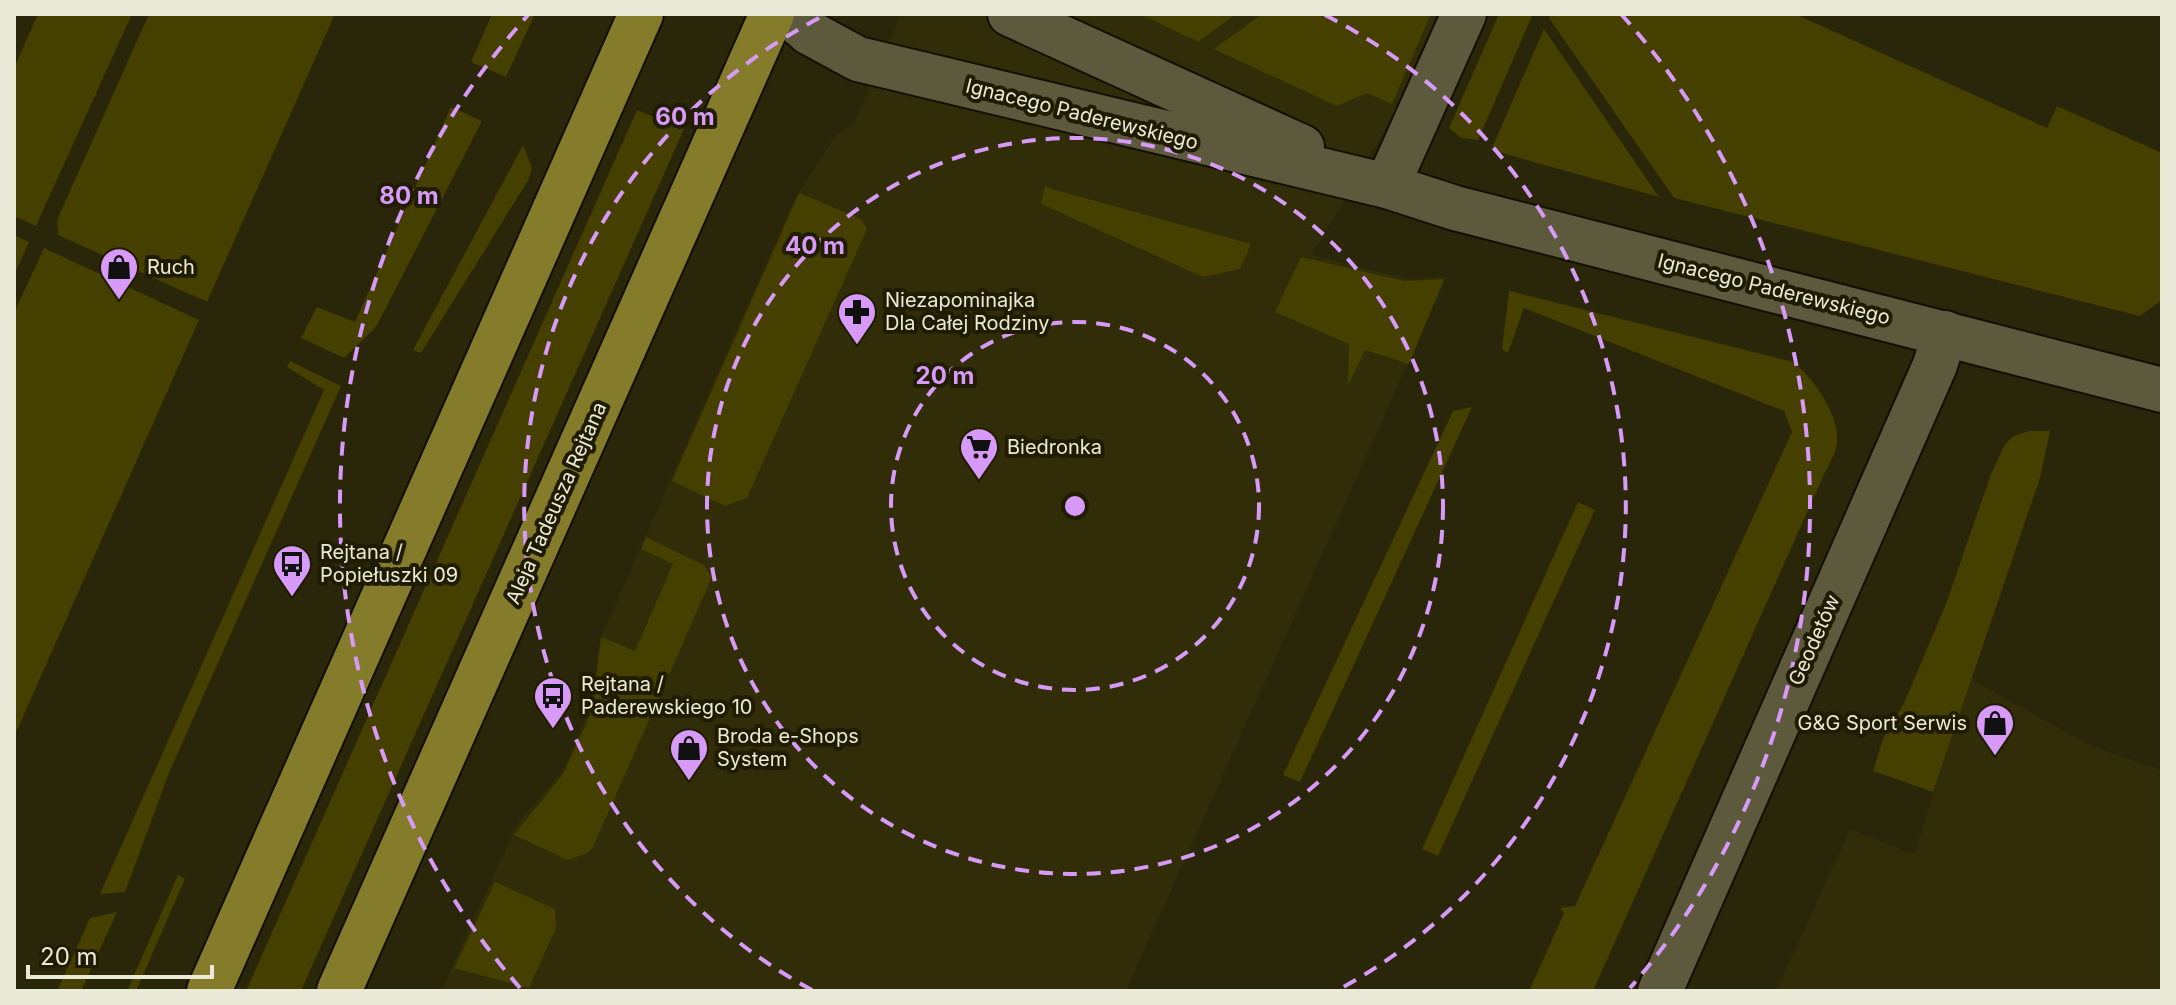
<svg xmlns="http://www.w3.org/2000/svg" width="2176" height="1005" viewBox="0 0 2176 1005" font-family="Inter,sans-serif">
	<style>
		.built { fill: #312d08 }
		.green { fill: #453f00 }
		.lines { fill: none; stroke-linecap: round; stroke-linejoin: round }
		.minor-casing { stroke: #120f00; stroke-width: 48 }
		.major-casing { stroke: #120f00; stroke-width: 48 }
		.minor { stroke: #5c593c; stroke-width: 44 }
		.major { stroke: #847c2b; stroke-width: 44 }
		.ring { fill: none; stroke: #d89af8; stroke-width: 4; stroke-dasharray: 14 10 }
		.labels { text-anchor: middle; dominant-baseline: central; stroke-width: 8; stroke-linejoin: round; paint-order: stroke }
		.street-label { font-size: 20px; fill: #ebead9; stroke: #1f1c02 }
		.poi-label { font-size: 20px; fill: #ebead9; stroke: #1f1c02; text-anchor: start }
		.centre { fill: #d89af8; stroke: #1f1c02; stroke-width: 4 }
		.ring-label { font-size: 24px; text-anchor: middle; font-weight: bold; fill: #d89af8; stroke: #1f1c02; stroke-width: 8; stroke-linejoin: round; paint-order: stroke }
	</style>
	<rect width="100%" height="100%" fill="#29260a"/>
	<!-- built -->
	<g class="built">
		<path d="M 901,14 L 1437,14 L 1389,123 L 1312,255 L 1405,278 L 1447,277 L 1126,991 L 441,991 L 517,824 L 562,772 L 590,708 L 600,639 L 795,198 L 836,135 L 854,124 Z"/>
		<path d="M 1970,679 L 2094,747 L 2162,770 L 2162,991 L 1776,991 L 1850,829 L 1914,854 Z"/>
	</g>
	<!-- green -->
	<g class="green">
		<path d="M 38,14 L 132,14 L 36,226 L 14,216 L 14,68 Z"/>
		<path d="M 149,14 L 335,14 L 207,302 L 58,235 L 57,220 Z"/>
		<path d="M 492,14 L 535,14 L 506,77 L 471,62 Z"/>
		<path d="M 1140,14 L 1236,14 L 1198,42 Z"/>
		<path d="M 1262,14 L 1431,14 L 1392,104 L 1367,93 L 1337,106 L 1214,49 Z"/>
		<path d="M 1499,14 L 1533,14 L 1478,140 L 1461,138 L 1449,128 Z"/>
		<path d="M 1551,14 L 1795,14 L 2047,128 L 2057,106 L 2162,153 L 2162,300 L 2140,316 L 1674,198 L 1549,18 Z"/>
		<path d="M 1544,29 L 1659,197 L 1491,150 Z"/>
		<path d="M 451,107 L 482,121 L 376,327 L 344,358 L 301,338 L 317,307 L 355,322 Z"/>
		<path d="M 637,110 L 684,129 L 301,991 L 246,991 Z"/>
		<path d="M 523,145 L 532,168 L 529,179 L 421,353 L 413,350 Z"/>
		<path d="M 1045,187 L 1251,244 L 1240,269 L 1203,277 L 1041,204 Z"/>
		<path d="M 799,193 L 861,219 L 867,229 L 747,498 L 725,506 L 672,481 Z"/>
		<path d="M 14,235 L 29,242 L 14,275 Z"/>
		<path d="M 44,248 L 199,320 L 14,737 L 14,313 Z"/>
		<path d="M 1301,257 L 1405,281 L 1444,279 L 1409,364 L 1365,350 L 1348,385 L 1349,344 L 1275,312 Z"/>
		<path d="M 1509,291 L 1793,362 C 1813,377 1841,417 1837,444 C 1835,455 1827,468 1822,479 L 1593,991 L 1529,991 L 1564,913 L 1560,908 L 1575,906 L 1792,432 L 1784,411 L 1524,308 L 1508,353 L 1502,349 Z"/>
		<path d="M 290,361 L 341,386 L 169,773 L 125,892 L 100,894 L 324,390 L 287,367 Z"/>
		<path d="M 1472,407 L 1300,782 L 1283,775 L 1453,411 Z"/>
		<path d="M 2028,431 L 2050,431 L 2040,478 L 1933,792 L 1873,771 L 1883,739 L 1904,703 L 1946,604 L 1991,474 L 2004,446 L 2012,437 Z"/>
		<path d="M 1578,502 L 1595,510 L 1438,856 L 1422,849 Z"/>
		<path d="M 646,537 L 704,565 L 712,577 L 593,847 L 588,853 L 568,860 L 514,835 L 563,774 L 593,709 L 601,637 L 635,651 L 673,564 L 641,549 Z"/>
		<path d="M 178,875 L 185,879 L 136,991 L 127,991 Z"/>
		<path d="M 495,882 L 555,909 L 556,928 L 529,988 L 454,968 Z"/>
		<path d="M 117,912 L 81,991 L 57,991 L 90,918 Z"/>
	</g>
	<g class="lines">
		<defs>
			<g id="minor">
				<path d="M 788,14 L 810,33 L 858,59 L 1387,186 L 1455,208 L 2162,390"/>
				<path d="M 1010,14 L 1302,147"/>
				<path d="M 1387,186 L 1464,14"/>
				<path d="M 1660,991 L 1935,365 L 1945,333"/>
			</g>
			<g id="major">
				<path d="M 209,991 L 641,14"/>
				<path d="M 339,991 L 772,14"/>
			</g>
		</defs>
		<!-- minor casing -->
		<use href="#minor" class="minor-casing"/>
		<!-- major casing -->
		<use href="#major" class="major-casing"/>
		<!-- minor -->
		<use href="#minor" class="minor"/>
		<!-- major -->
		<use href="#major" class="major"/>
	</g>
	<!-- distance rings -->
	<g class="ring">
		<circle cx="1075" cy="506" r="184"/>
		<circle cx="1075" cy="506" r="368"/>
		<path d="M812 990A551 551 0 0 1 825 15M1325 15A551 551 0 0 1 1338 990"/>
		<path d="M520 988A735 735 0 0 1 529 14M1621 14A735 735 0 0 1 1630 988"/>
	</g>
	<!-- icons -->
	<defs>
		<symbol id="shop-pin" viewBox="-11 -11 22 30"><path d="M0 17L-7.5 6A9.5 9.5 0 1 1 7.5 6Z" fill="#d89af8" stroke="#1f1c02"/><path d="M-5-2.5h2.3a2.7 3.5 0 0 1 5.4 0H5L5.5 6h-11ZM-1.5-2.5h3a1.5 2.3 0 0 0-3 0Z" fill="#111"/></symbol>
		<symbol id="pharmacy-pin" viewBox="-11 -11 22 30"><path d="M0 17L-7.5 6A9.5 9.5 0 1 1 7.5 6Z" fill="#d89af8" stroke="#1f1c02"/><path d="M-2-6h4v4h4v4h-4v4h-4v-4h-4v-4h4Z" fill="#111"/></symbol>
		<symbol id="supermarket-pin" viewBox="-11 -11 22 30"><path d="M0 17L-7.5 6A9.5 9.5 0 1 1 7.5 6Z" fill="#d89af8" stroke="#1f1c02"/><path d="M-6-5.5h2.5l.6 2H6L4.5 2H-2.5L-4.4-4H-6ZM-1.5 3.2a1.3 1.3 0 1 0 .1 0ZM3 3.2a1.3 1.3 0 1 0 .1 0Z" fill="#111"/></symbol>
		<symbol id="bus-pin" viewBox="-11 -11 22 30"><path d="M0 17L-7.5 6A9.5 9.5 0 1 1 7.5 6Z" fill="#d89af8" stroke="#1f1c02"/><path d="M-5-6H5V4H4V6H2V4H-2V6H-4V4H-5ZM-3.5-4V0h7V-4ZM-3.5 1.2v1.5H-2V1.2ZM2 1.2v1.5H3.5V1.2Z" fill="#111"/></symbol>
	</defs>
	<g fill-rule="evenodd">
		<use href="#shop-pin" x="97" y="245" width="44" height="60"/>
		<use href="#pharmacy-pin" x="835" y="290" width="44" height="60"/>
		<use href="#supermarket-pin" x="957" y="425" width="44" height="60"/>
		<use href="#bus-pin" x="270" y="542" width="44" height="60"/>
		<use href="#bus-pin" x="531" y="674" width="44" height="60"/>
		<use href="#shop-pin" x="1973" y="701" width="44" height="60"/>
		<use href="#shop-pin" x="667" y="726" width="44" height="60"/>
	</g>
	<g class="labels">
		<!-- street labels -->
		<g class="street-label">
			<text transform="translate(1082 114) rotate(14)">Ignacego Paderewskiego</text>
			<text transform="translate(1774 289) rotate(14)">Ignacego Paderewskiego</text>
			<text transform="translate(556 503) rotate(-66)">Aleja Tadeusza Rejtana</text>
			<text transform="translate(1814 640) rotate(-66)">Geodetów</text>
		</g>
		<!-- poi labels -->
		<g class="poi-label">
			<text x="147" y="267">Ruch</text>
			<text x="885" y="300">Niezapominajka<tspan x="885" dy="23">Dla Całej Rodziny</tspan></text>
			<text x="1007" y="447">Biedronka</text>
			<text x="320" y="552">Rejtana /<tspan x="320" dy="23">Popiełuszki 09</tspan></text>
			<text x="581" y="684">Rejtana /<tspan x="581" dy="23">Paderewskiego 10</tspan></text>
			<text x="1967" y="723" text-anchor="end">G&amp;G Sport Serwis</text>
			<text x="717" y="736">Broda e-Shops<tspan x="717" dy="23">System</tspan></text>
		</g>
	</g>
	<circle cx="1075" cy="506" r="12" class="centre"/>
	<g class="ring-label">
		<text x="685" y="125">60 m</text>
		<text x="409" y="204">80 m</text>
		<text x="815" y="254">40 m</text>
		<text x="945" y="384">20 m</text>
	</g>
	<!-- border -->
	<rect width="2176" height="1005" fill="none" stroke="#ebead9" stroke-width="32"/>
	<!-- scale -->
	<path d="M28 965v12h184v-12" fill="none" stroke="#ebead9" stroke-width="4"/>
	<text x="40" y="965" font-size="24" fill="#ebead9" stroke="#1f1c02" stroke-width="6" paint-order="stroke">20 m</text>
</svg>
